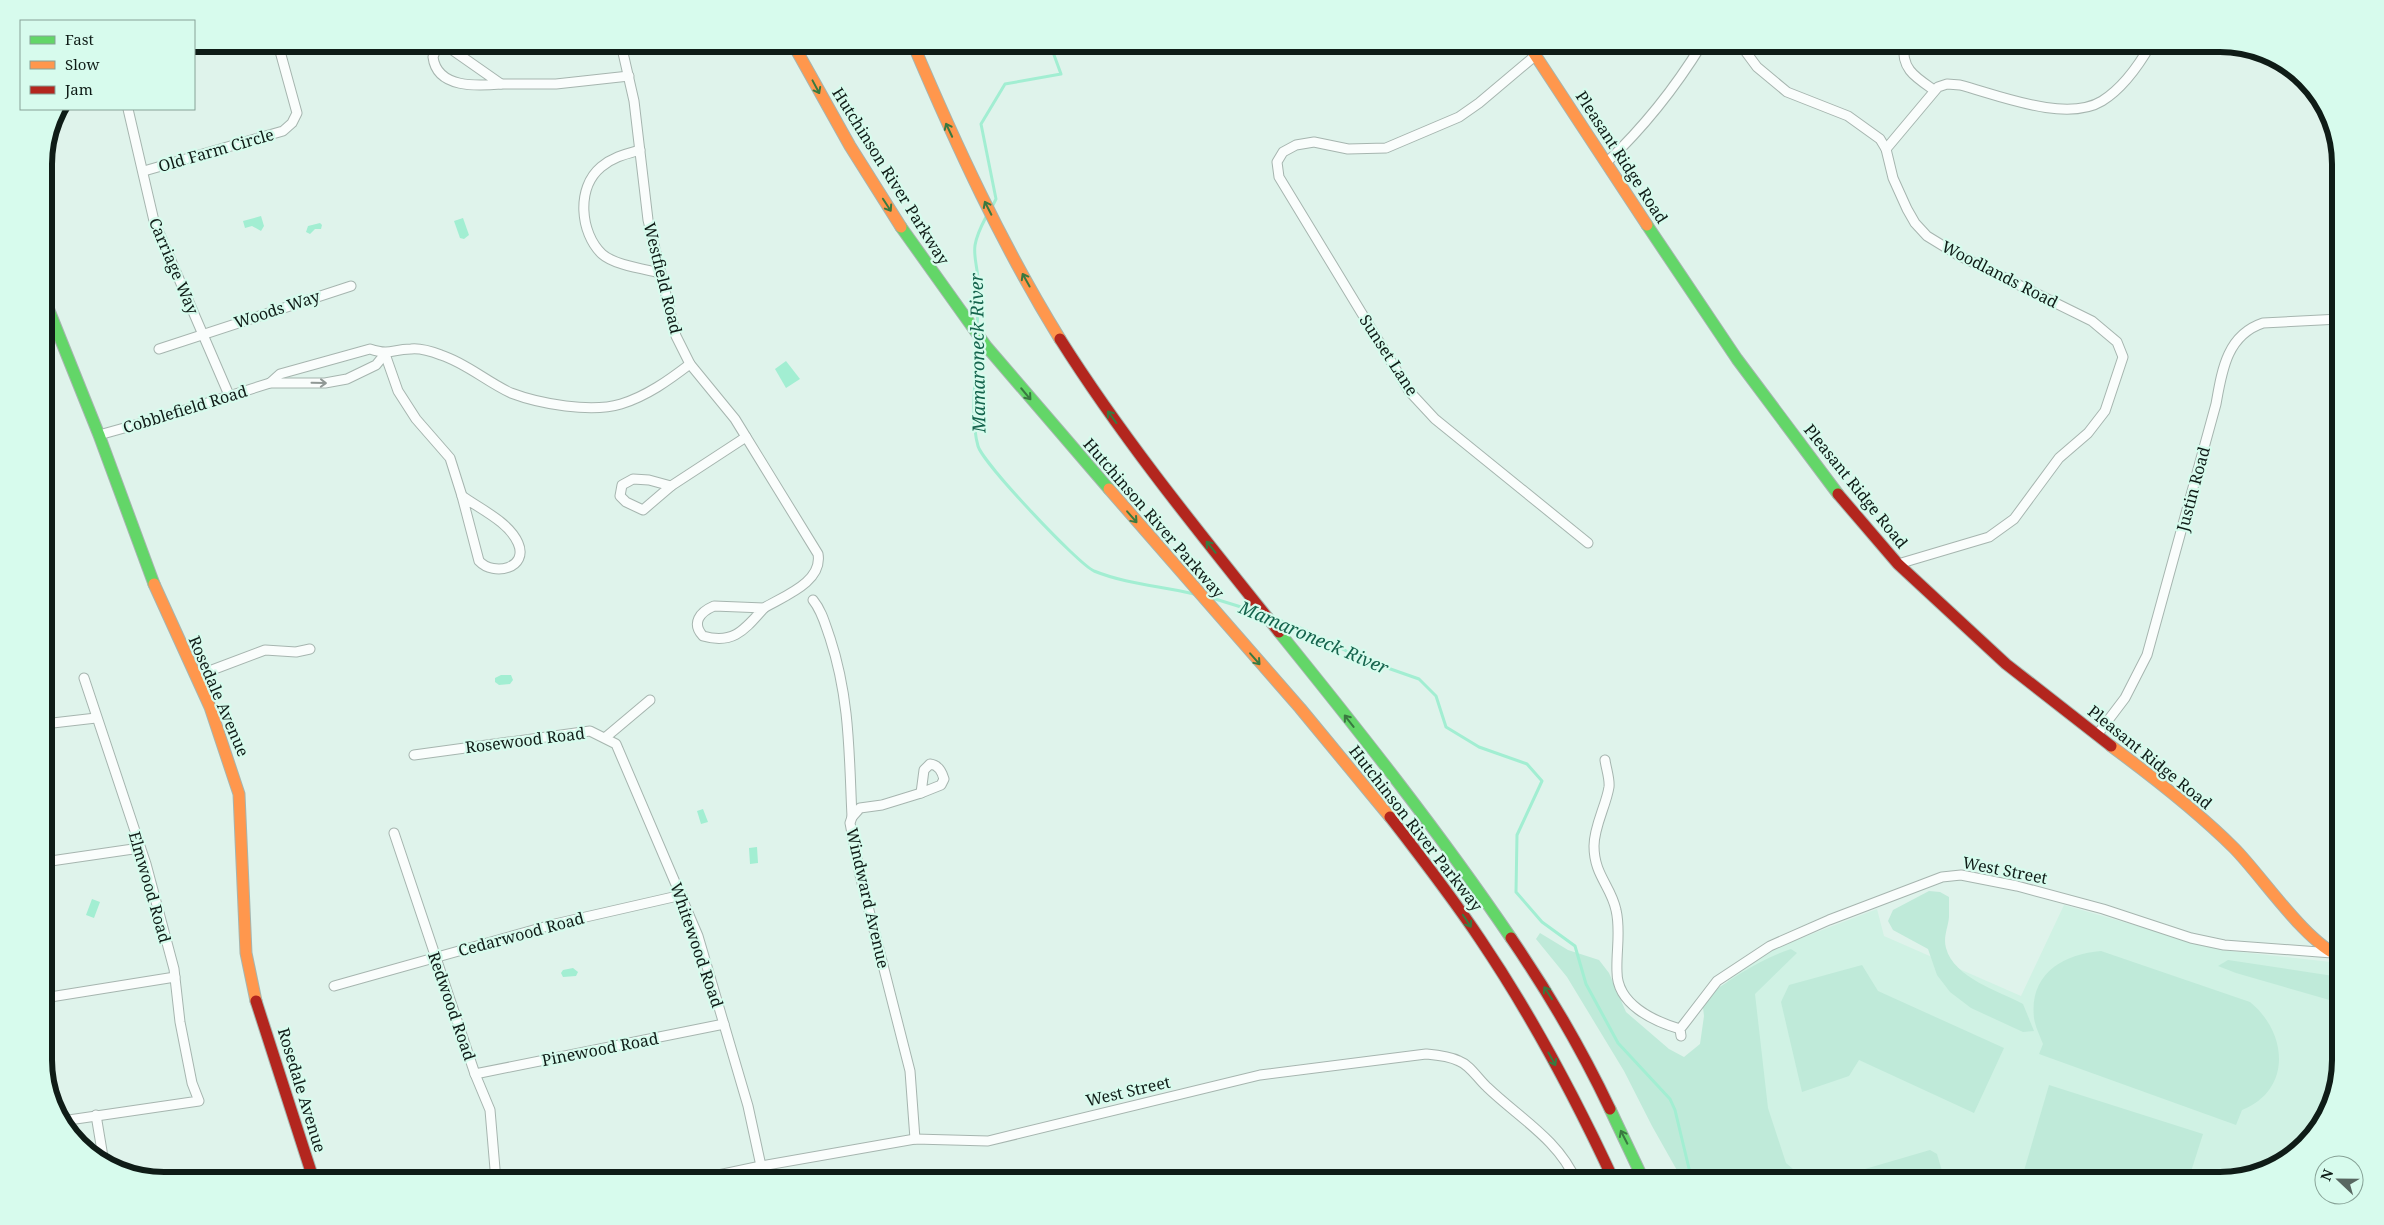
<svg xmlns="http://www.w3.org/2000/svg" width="2384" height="1225" viewBox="0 0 2384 1225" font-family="'Noto Serif',serif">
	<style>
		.built { fill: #d0f2e4 }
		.green { fill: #bfead9 }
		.water { fill: #a2eed2 }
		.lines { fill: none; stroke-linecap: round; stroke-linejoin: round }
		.stream { stroke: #a2eed2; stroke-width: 3 }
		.street-casing { stroke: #a6b5af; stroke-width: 11 }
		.fast-casing { stroke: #a6b5af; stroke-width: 13 }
		.slow-casing { stroke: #a6b5af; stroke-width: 13 }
		.jam-casing { stroke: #a6b5af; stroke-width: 13 }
		.street { stroke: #fafdfc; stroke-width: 9 }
		.fast { stroke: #63d668; stroke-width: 11 }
		.slow { stroke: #ff974d; stroke-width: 11 }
		.jam { stroke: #b3261e; stroke-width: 11 }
		.oneway { stroke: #397940 }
		.oneway2 { stroke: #909895 }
		.labels { text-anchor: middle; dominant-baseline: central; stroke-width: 4.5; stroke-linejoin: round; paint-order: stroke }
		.street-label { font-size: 16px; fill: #0f1c17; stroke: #d7fbed }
		.water-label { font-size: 18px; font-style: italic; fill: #15644d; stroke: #d7fbed }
		.rim { fill: none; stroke: #0f1c17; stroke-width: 6 }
	</style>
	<rect width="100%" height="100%" fill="#dff3eb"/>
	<!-- built -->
	<path class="built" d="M 2064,905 L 2222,950 L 2340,963 L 2340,1060 L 2328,1114 L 2286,1161 L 2220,1181 L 1721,1181 L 1697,1051 L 1730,976 L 1778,947 L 1877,909 L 1884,936 L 2021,996 Z"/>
	<!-- green -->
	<g class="green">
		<path d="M 1929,891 L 1940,892 L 1949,897 C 1949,904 1949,911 1949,917 C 1948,928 1943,937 1946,948 C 1954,978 1999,991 2023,1004 L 2034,1031 L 2023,1032 L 1971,1008 L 1950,992 L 1937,975 L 1928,949 L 1893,930 L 1888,921 L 1893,910 Z"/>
		<path d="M 1540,933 L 1568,950 L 1599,960 L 1609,973 L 1626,1012 L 1669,1049 L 1684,1057 L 1700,1044 L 1704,1016 L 1702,999 C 1730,980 1759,959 1791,949 L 1797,953 L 1755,994 L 1768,1108 L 1786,1163 L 1807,1181 L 1683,1181 L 1652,1126 L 1624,1071 L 1567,977 L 1536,939 Z"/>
		<path d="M 2101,951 L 2250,1002 C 2288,1033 2292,1090 2242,1110 L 2236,1125 L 2039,1054 L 2043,1044 C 2040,1036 2035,1026 2034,1018 C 2029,974 2063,954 2101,951 Z"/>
		<path d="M 2228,960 L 2340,977 L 2340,1003 L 2236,973 L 2218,966 Z"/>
		<path d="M 1862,965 L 1878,991 L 2004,1048 L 1974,1113 L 1859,1060 L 1849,1076 L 1802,1092 L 1781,1002 L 1789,985 Z"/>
		<path d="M 2049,1085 L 2203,1134 L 2188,1181 L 2021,1181 Z"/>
		<path d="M 1930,1150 L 1937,1154 L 1945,1181 L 1843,1181 L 1841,1176 Z"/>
	</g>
	<!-- water -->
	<g class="water">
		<path d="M 261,216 L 264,226 L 261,231 L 252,226 L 245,228 L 243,221 Z"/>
		<path d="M 463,218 L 469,235 L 464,239 L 460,238 L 454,221 Z"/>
		<path d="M 320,223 L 322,225 L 321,229 L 315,229 L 310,234 L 306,232 L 308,226 Z"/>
		<path d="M 786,361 L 800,379 L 786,388 L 775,369 Z"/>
		<path d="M 501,675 L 511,675 L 513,680 L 510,684 L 499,685 L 495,682 L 495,678 Z"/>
		<path d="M 703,809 L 708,822 L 701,824 L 697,811 Z"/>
		<path d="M 757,847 L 758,863 L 750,864 L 749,848 Z"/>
		<path d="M 92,899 L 100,902 L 94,918 L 86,915 Z"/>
		<path d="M 573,968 L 578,972 L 576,976 L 563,977 L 561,973 L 563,970 Z"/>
	</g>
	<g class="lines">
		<!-- stream -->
		<g class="stream">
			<path d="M 992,207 L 996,199 L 981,124 L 1005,84 L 1061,74 L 1050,44"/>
			<path d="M 977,325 C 978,313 979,301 979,289 C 977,253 967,253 986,217"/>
			<path d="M 977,344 C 976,374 970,418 978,446 C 983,463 1077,563 1094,571 C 1126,584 1161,586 1194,594"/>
			<path d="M 1212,598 L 1254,611"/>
			<path d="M 1276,619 L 1305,630 L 1362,659 L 1419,679 L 1436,696 L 1446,727 L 1479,747 L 1527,764 L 1542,781 L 1517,835 L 1516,892 L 1542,922 L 1575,946 L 1586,984 L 1618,1043 L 1670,1099 L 1675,1110 L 1692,1181"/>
		</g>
		<defs>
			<g id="street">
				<path d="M 621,44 L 634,101 L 648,220 L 676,336 L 690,364 L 735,419 L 818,554 C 823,582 784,596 764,608"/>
				<path d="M 1740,44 L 1757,67 L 1787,92 L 1848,116 L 1880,139 L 1886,149 L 1893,178 L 1907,209 L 1915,223 L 1927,236 L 1958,255 L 2092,321 L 2117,342 L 2123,357 L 2105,411 L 2088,433 L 2059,458 L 2014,519 L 1989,537 L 1898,564"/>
				<path d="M 1904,44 C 1901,69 1915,77 1934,90"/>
				<path d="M 441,47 L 451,49 L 501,84 C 478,86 437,89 433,57 L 436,49 Z"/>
				<path d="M 1536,55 L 1479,103 L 1459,117 L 1386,148 L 1348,149 L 1314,142 L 1296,145 L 1283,152 L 1277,162 L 1279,177 L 1409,391 L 1435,419 L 1588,543"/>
				<path d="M 501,84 L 556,84 L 629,76"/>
				<path d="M 128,109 L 154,221 L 229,395"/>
				<path d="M 1886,149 L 1938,87 L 1947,84 L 1960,85 C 1998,95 2066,123 2102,101 C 2123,88 2139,65 2151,44"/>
				<path d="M 640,150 C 626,154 613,157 601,167 C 576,188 580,233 602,254 C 614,265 644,269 661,273"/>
				<path d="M 1606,163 C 1643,128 1675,88 1702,44"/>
				<path d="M 144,171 L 283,131 L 292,123 L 297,113 L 278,44"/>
				<path d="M 159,349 L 351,286"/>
				<path d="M 385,354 L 398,391 L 416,419 L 450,458 L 462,496"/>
				<path d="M 270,383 L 280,374 L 370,349 C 392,356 391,349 411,349 C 420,348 433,352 441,355 C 466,363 487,382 511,393 C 540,404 591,413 621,404 C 647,396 669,380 690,364"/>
				<path d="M 99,435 L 160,418 L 270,383 L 325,383 L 347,379 L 376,365 L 385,354"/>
				<path d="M 633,479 L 649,480 L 671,486 L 643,510 L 626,502 L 620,496 L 622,485 Z"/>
				<path d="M 671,486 L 746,437"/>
				<path d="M 462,496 C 480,509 509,522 518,543 C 529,568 494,577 479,561 Z"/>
				<path d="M 813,600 C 822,611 825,624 830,638 C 850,699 849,754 852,817 L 850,823 L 860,875 L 910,1071 L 915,1139"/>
				<path d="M 714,606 L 764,608 C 745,629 734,645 703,636 C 691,623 700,612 714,606 Z"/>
				<path d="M 196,676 L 265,650 L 296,652 L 310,649"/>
				<path d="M 44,724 L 96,718"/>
				<path d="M 2097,735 L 2125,698 L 2147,655 L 2216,404 C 2222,370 2227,335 2263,323 L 2340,319"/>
				<path d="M 606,737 L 650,700"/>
				<path d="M 414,755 L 590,731 L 616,744 L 698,936 L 748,1106 L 761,1166"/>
				<path d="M 1605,760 C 1606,768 1610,779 1609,787 C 1606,806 1594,826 1594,846 C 1594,875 1611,886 1616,910 C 1621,931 1616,951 1617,972 C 1617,1004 1653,1021 1680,1029"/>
				<path d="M 930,764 C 939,765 942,772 944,779 L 941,785 L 921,793 L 924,770 Z"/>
				<path d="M 852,817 L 860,808 L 882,805 L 921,793"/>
				<path d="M 394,833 L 475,1074 L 490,1110 L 496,1181"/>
				<path d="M 44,862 L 140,848"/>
				<path d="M 334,986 L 555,924 L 682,895"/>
				<path d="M 44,998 L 175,977"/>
				<path d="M 1681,1036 L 1680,1029 L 1684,1024 L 1717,981 L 1770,946 L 1829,920 L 1942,877 L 1961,875 L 2017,886 L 2103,909 L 2191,938 L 2224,945 L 2332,953"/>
				<path d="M 475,1074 L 724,1024"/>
				<path d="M 96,1115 L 104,1163"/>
				<path d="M 62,1121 L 199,1101 L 192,1083 L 180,1022 L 174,969 L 146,864 L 84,678"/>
				<path d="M 690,1181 L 761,1166 L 915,1139 L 988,1141 L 1260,1075 L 1426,1054 C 1437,1055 1449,1056 1459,1061 C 1470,1065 1478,1079 1487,1087 C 1518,1117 1559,1140 1576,1181"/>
			</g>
			<g id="fast">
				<path d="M 1647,225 L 1737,359 L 1838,494"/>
				<path d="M 901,227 L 986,346 L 1109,489"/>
				<path d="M 44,298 L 99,435 L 154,584"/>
				<path d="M 1279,632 C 1360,732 1439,832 1511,938"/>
				<path d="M 1610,1109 L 1644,1181"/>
			</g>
			<g id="slow">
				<path d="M 793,44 L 850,146 L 901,227"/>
				<path d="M 913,44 C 956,145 1002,245 1060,339"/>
				<path d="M 1528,44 L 1647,225"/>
				<path d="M 1109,489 L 1300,708 L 1390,817"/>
				<path d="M 154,584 L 210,707 L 239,794 L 246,953 L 256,1001"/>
				<path d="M 2111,746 C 2153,777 2197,811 2234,848 C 2261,875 2306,943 2340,956"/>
			</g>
			<g id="jam">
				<path d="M 1060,339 C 1125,442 1203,537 1279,632"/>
				<path d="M 1838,494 L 1898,564 L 2006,664 L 2111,746"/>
				<path d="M 1390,817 C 1421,857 1452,897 1480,939 C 1532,1016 1575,1097 1614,1181"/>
				<path d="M 1511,938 C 1548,992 1582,1050 1610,1109"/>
				<path d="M 256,1001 L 314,1181"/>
			</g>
		</defs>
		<!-- street casing -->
		<use href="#street" class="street-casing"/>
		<!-- fast casing -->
		<use href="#fast" class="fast-casing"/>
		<!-- slow casing -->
		<use href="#slow" class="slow-casing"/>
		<!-- jam casing -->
		<use href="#jam" class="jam-casing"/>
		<!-- street -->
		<use href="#street" class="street"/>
		<!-- fast -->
		<use href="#fast" class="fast"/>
		<!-- slow -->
		<use href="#slow" class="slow"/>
		<!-- jam -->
		<use href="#jam" class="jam"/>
	</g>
	<!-- one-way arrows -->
	<defs><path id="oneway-shaft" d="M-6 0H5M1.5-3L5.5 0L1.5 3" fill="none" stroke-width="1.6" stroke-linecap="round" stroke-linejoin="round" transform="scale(1.25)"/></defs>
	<g class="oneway">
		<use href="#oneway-shaft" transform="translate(816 87) rotate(62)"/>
		<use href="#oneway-shaft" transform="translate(949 130) rotate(-115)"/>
		<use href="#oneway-shaft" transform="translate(887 205) rotate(57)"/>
		<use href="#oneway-shaft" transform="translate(988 208) rotate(-117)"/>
		<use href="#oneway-shaft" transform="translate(1026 280) rotate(-119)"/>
		<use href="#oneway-shaft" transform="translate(1026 394) rotate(50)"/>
		<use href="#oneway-shaft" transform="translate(1112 417) rotate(-126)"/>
		<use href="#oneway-shaft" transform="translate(1132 517) rotate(49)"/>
		<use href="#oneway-shaft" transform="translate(1211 547) rotate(-129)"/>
		<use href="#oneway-shaft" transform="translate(1255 659) rotate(49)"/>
		<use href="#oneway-shaft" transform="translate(1349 721) rotate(-128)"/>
		<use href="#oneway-shaft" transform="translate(1467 921) rotate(56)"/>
		<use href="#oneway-shaft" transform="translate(1548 993) rotate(-123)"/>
		<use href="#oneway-shaft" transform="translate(1552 1059) rotate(61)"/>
		<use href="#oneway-shaft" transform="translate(1624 1137) rotate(-117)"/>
	</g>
	<use class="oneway2" href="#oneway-shaft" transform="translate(319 383) rotate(1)"/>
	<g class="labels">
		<!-- street labels -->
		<g class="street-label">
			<text transform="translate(216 150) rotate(-16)">Old Farm Circle</text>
			<text transform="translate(1622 157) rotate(57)">Pleasant Ridge Road</text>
			<text transform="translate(891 176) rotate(58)">Hutchinson River Parkway</text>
			<text transform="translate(174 266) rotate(67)">Carriage Way</text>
			<text transform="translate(2000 274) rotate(27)">Woodlands Road</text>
			<text transform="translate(663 278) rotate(76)">Westfield Road</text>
			<text transform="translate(277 309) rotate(-18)">Woods Way</text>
			<text transform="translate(1389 355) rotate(57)">Sunset Lane</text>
			<text transform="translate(185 409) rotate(-17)">Cobblefield Road</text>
			<text transform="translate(1856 486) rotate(51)">Pleasant Ridge Road</text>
			<text transform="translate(2193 489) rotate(-75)">Justin Road</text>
			<text transform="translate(1154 518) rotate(49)">Hutchinson River Parkway</text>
			<text transform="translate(219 696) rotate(67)">Rosedale Avenue</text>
			<text transform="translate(525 740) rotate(-7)">Rosewood Road</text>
			<text transform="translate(2150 757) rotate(39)">Pleasant Ridge Road</text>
			<text transform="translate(1416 828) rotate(52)">Hutchinson River Parkway</text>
			<text transform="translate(2005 870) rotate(11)">West Street</text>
			<text transform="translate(150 887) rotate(74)">Elmwood Road</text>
			<text transform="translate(868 898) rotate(77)">Windward Avenue</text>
			<text transform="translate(521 934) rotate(-15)">Cedarwood Road</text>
			<text transform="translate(697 945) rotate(71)">Whitewood Road</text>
			<text transform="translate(452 1006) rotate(71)">Redwood Road</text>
			<text transform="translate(600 1049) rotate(-11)">Pinewood Road</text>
			<text transform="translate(302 1090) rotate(73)">Rosedale Avenue</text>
			<text transform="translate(1128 1091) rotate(-13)">West Street</text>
		</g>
		<!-- water labels -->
		<g class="water-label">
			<text transform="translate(977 353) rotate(-91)">Mamaroneck River</text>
			<text transform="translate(1314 637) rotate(23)">Mamaroneck River</text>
		</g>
	</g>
	<!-- crop -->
	<path d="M0 0H2384V1225H0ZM164 52H2220A112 112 0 0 1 2332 164V1060A112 112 0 0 1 2220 1172H164A112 112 0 0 1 52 1060V164A112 112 0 0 1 164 52Z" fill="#d7fbed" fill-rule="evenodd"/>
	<path class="rim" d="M164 52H2220A112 112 0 0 1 2332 164V1060A112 112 0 0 1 2220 1172H164A112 112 0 0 1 52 1060V164A112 112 0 0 1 164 52Z"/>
	<!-- legend -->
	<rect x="20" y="20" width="175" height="90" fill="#d7fbed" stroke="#87a297"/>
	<rect x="30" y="36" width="25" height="8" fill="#63d668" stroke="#87a297"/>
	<text x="65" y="45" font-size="15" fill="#0f1c17">Fast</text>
	<rect x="30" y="61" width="25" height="8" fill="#ff974d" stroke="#87a297"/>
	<text x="65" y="70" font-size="15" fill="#0f1c17">Slow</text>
	<rect x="30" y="86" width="25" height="8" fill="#b3261e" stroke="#87a297"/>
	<text x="65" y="95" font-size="15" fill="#0f1c17">Jam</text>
	<!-- north arrow -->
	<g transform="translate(2339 1180) rotate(292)"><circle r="24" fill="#d7fbed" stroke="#87a297"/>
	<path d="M0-4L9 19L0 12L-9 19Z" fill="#586761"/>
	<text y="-8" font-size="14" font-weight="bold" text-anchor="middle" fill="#0f1c17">N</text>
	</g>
</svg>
